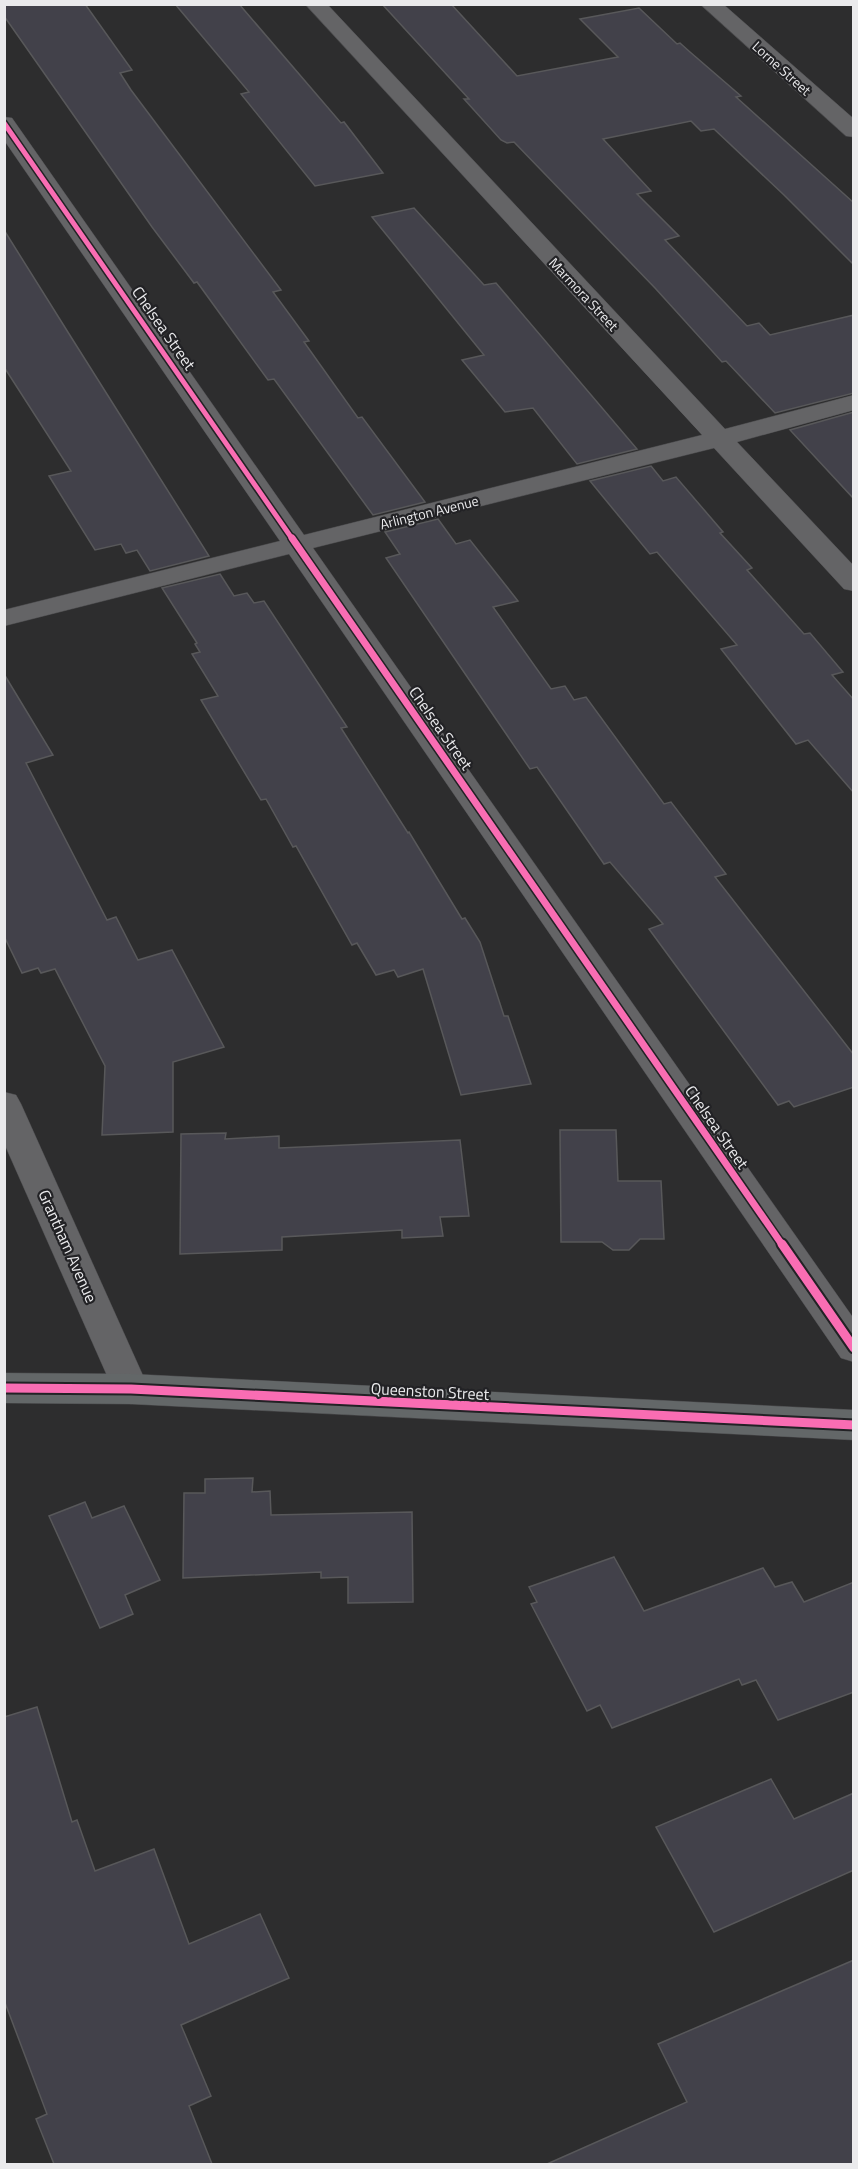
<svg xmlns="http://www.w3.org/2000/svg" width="858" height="2169" viewBox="0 0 858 2169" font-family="'Titillium Web',sans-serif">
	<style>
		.building { fill: #42414a; stroke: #58585a; stroke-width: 1.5 }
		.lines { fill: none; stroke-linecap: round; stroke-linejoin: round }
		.minor-casing { stroke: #48484a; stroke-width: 1 }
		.secondary-casing { stroke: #48484a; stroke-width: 1 }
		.minor { fill: #646466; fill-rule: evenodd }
		.secondary { fill: #636768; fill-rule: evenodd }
		.cycleway-far2-casing { stroke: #222225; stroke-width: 8 }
		.cycleway-far1-casing { stroke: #222225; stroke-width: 10 }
		.cycleway-casing { stroke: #222225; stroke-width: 13 }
		.cycleway-far2 { stroke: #f96db3; stroke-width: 5 }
		.cycleway-far1 { stroke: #f96db3; stroke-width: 7 }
		.cycleway { stroke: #f96db3; stroke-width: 9 }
		.labels { text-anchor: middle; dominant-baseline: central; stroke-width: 4.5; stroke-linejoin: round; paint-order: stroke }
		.far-street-label { font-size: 14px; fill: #eaeaec; stroke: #222225 }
		.street-label { font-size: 16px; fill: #eaeaec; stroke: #222225 }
	</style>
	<rect width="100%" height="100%" fill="#2d2d2e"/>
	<!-- building -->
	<g class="building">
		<path d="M 4,4 L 85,4 L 132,70 L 120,73 L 131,90 L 281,290 L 273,292 L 309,341 L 304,342 L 358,418 L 362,417 L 425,502 L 373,515 L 274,379 L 268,380 L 197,282 L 194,283 L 152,227 L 4,16 Z"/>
		<path d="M 175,4 L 239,4 L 341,123 L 344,122 L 383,173 L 315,186 L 241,94 L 249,92 Z"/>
		<path d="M 382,4 L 451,4 L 517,76 L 618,57 L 580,19 L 639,8 L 677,44 L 680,43 L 690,52 L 741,96 L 736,97 L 854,203 L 854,265 L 784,195 L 714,129 L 701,131 L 691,121 L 603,139 L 651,191 L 637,194 L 679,236 L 665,240 L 747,326 L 759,323 L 770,335 L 854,315 L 854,393 L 775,413 L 726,361 L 722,362 L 655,288 L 514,142 L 507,143 L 501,140 L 464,99 L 469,99 Z"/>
		<path d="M 414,208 L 484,285 L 496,283 L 637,449 L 577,464 L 533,408 L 505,412 L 462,360 L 484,355 L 372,217 Z"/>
		<path d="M 4,230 L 71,337 L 209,556 L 150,571 L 137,550 L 126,553 L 121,544 L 95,550 L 49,476 L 71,471 L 4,367 Z"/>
		<path d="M 854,412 L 854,499 L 790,430 Z"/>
		<path d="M 651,466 L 663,481 L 676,477 L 723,532 L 720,533 L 752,568 L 747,570 L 804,634 L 810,633 L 843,672 L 832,675 L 854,700 L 854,793 L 808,740 L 796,744 L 721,649 L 737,645 L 657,552 L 650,554 L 590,481 Z"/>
		<path d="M 438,519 L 456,544 L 470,540 L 518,601 L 493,607 L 551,689 L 565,686 L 574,700 L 586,697 L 664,804 L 671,802 L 726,874 L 715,877 L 854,1055 L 854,1087 L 794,1107 L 789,1101 L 778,1105 L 649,929 L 663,924 L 610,862 L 604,864 L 537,767 L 530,769 L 386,558 L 400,554 L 385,532 Z"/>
		<path d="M 220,574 L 234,596 L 247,593 L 254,603 L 264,601 L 347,727 L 341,728 L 408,833 L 409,832 L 462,919 L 465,918 L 480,942 L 504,1016 L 508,1016 L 531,1084 L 461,1095 L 423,969 L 398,977 L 394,970 L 376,975 L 357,943 L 352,945 L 296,846 L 293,847 L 266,799 L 261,800 L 201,700 L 218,696 L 192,654 L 200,652 L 195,644 L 197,643 L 162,588 Z"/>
		<path d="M 4,674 L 53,755 L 26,763 L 107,920 L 116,917 L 138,960 L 172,950 L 224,1047 L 173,1062 L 173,1132 L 102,1135 L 105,1066 L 55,969 L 41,973 L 38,968 L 22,973 L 5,938 Z"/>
		<path d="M 560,1130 L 616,1130 L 618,1181 L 661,1181 L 664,1239 L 640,1239 L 629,1250 L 613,1250 L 602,1242 L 561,1242 Z"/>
		<path d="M 226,1133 L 225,1139 L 279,1136 L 279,1148 L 460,1140 L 469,1216 L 440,1217 L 443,1236 L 402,1238 L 402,1230 L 282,1237 L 282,1250 L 180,1254 L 181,1134 Z"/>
		<path d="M 253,1478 L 252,1492 L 270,1491 L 271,1515 L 412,1512 L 413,1602 L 348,1603 L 348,1577 L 321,1578 L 321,1572 L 183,1578 L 184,1493 L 205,1493 L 205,1479 Z"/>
		<path d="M 85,1502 L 92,1518 L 124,1506 L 160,1580 L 125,1595 L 133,1614 L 100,1628 L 49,1516 Z"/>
		<path d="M 614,1557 L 644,1611 L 763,1568 L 775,1587 L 792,1582 L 804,1602 L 854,1582 L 854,1692 L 778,1720 L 756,1680 L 742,1685 L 739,1679 L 612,1728 L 600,1705 L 587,1711 L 531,1604 L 537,1602 L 529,1587 Z"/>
		<path d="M 37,1707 L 72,1822 L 77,1820 L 95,1871 L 154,1849 L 189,1944 L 260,1914 L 289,1978 L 181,2025 L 211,2096 L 189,2106 L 212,2164 L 54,2164 L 36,2119 L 47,2114 L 4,2000 L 4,1717 Z"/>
		<path d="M 771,1779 L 794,1819 L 854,1793 L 854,1870 L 714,1932 L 656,1827 Z"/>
		<path d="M 854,1960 L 854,2164 L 547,2164 L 687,2102 L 658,2044 Z"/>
	</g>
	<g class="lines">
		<defs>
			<g id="minor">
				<path d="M 305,4 L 327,4 L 725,429 L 854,395 L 854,410 L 737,442 L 854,566 L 854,591 L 844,589 L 714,448 L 313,548 L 854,1319 L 854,1362 L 841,1358 L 289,554 L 4,626 L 4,610 L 280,541 L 4,140 L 4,117 L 12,118 L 304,535 L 702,435 Z"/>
				<path d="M 700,4 L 723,4 L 854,119 L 854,137 L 846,136 Z"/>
				<path d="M 4,1092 L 16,1095 L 21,1104 L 149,1389 L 144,1399 L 131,1404 L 118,1399 L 113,1389 L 4,1143 Z"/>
			</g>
			<path id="secondary" d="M 4,1373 L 131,1374 L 854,1410 L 854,1440 L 131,1404 L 4,1403 Z"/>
		</defs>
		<!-- minor casing -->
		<use href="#minor" class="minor-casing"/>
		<!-- secondary casing -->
		<use href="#secondary" class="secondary-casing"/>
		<!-- minor -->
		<use href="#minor" class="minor"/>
		<!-- secondary -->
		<use href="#secondary" class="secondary"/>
		<defs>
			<path id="cycleway-far2" d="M 4,123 L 293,540"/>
			<path id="cycleway-far1" d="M 292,538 L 783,1246"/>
			<g id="cycleway">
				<path d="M 782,1244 L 854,1348"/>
				<path d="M 4,1388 L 131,1389 L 854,1425"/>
			</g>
		</defs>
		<!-- cycleway-far2 casing -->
		<use href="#cycleway-far2" class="cycleway-far2-casing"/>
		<!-- cycleway-far1 casing -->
		<use href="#cycleway-far1" class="cycleway-far1-casing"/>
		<!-- cycleway casing -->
		<use href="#cycleway" class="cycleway-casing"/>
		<!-- cycleway-far2 -->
		<use href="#cycleway-far2" class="cycleway-far2"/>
		<!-- cycleway-far1 -->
		<use href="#cycleway-far1" class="cycleway-far1"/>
		<!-- cycleway -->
		<use href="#cycleway" class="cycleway"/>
	</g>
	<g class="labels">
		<!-- far-street labels -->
		<g class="far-street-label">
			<text transform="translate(782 68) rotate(42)">Lorne Street</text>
			<text transform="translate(584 294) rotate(47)">Marmora Street</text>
			<text transform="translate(429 512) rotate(-14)">Arlington Avenue</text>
		</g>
		<!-- street labels -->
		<g class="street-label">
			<text transform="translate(164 328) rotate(55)">Chelsea Street</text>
			<text transform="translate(441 728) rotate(55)">Chelsea Street</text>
			<text transform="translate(717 1127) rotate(55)">Chelsea Street</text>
			<text transform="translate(68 1246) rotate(66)">Grantham Avenue</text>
			<text transform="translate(430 1391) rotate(3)">Queenston Street</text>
		</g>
	</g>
	<!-- border -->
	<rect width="858" height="2169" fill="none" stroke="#eaeaec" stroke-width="12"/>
</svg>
